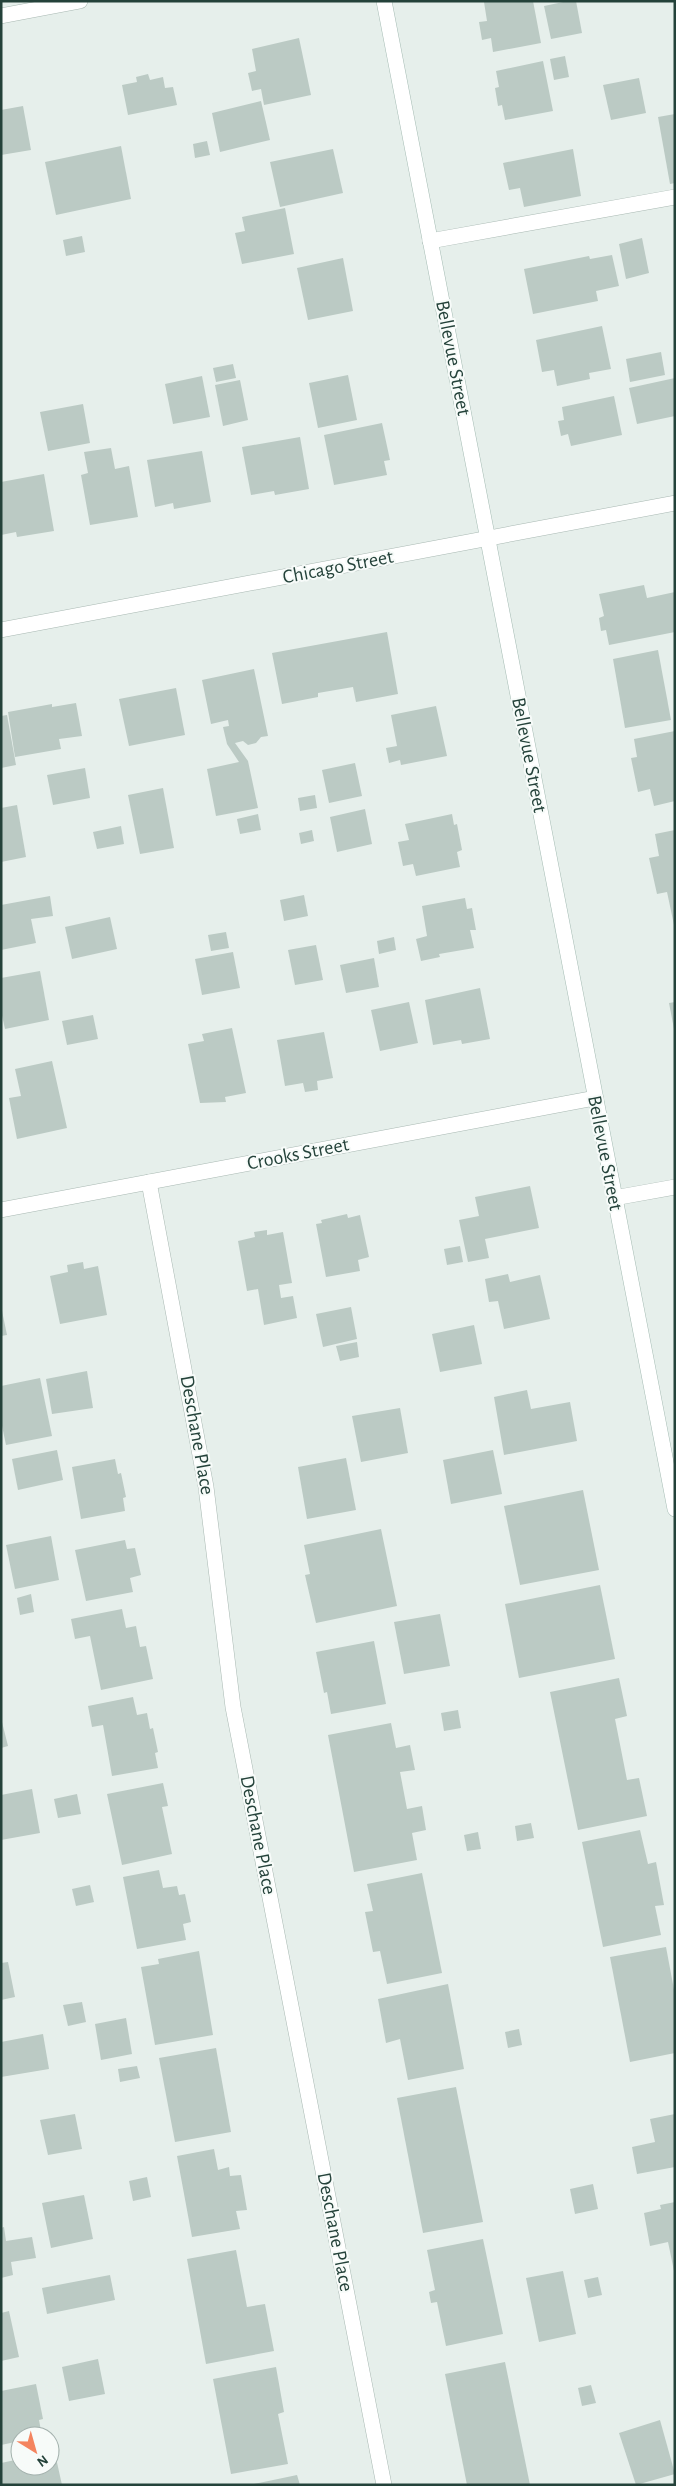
<svg xmlns="http://www.w3.org/2000/svg" width="676" height="2486" viewBox="0 0 676 2486" font-family="'Alegreya Sans',sans-serif">
	<style>
		.building { fill: #bbcac4 }
		.lines { fill: none; stroke-linecap: round; stroke-linejoin: round }
		.lane-casing { stroke: #a8b8b2; stroke-width: 16 }
		.street-casing { stroke: #a8b8b2; stroke-width: 16 }
		.secondary-casing { stroke: #a4bbb3; stroke-width: 16 }
		.lane { stroke: #fff; stroke-width: 15 }
		.street { stroke: #fff; stroke-width: 15 }
		.secondary { stroke: #fff; stroke-width: 15 }
		.labels { text-anchor: middle; dominant-baseline: central; stroke-width: 4; stroke-linejoin: round; paint-order: stroke }
		.street-label { font-size: 20px; fill: #24423a; stroke: #f7fbf9 }
	</style>
	<rect width="100%" height="100%" fill="#e6efeb"/>
	<!-- building -->
	<g class="building">
		<path d="M 533,1 L 541,43 L 493,52 L 491,38 L 482,40 L 479,22 L 487,21 L 484,2 Z"/>
		<path d="M 568,1 L 576,1 L 582,33 L 551,39 L 544,6 Z"/>
		<path d="M 299,38 L 311,95 L 264,105 L 261,89 L 252,91 L 248,73 L 256,71 L 252,49 Z"/>
		<path d="M 565,56 L 569,77 L 554,80 L 550,59 Z"/>
		<path d="M 543,61 L 553,111 L 505,120 L 502,105 L 498,106 L 495,88 L 499,87 L 496,71 Z"/>
		<path d="M 148,74 L 150,80 L 163,77 L 165,88 L 173,87 L 177,105 L 128,115 L 122,85 L 137,82 L 136,77 Z"/>
		<path d="M 639,78 L 646,113 L 611,120 L 603,85 Z"/>
		<path d="M 261,101 L 270,140 L 220,152 L 212,113 Z"/>
		<path d="M 23,106 L 31,150 L 1,155 L 1,110 Z"/>
		<path d="M 675,114 L 675,183 L 670,184 L 658,117 Z"/>
		<path d="M 207,141 L 210,155 L 195,158 L 193,144 Z"/>
		<path d="M 121,146 L 131,199 L 56,215 L 45,162 Z"/>
		<path d="M 333,149 L 343,193 L 280,207 L 270,162 Z"/>
		<path d="M 573,149 L 581,196 L 524,207 L 520,188 L 509,190 L 503,163 Z"/>
		<path d="M 285,208 L 294,254 L 242,264 L 235,233 L 245,231 L 242,217 Z"/>
		<path d="M 82,236 L 85,252 L 66,256 L 63,240 Z"/>
		<path d="M 642,238 L 649,273 L 626,279 L 619,244 Z"/>
		<path d="M 612,255 L 619,286 L 596,291 L 598,301 L 533,314 L 524,269 L 589,256 L 590,259 Z"/>
		<path d="M 343,258 L 353,311 L 308,320 L 297,268 Z"/>
		<path d="M 602,326 L 611,369 L 589,373 L 590,379 L 557,386 L 554,370 L 542,372 L 536,340 Z"/>
		<path d="M 661,352 L 665,375 L 630,382 L 626,359 Z"/>
		<path d="M 233,364 L 236,378 L 216,382 L 213,368 Z"/>
		<path d="M 348,375 L 357,420 L 318,428 L 309,383 Z"/>
		<path d="M 202,376 L 210,417 L 173,424 L 165,384 Z"/>
		<path d="M 675,378 L 675,416 L 637,424 L 629,388 Z"/>
		<path d="M 240,380 L 248,420 L 223,426 L 215,385 Z"/>
		<path d="M 614,396 L 622,435 L 571,446 L 568,434 L 561,436 L 558,421 L 564,420 L 562,407 Z"/>
		<path d="M 83,404 L 90,443 L 48,451 L 40,412 Z"/>
		<path d="M 382,423 L 390,460 L 384,461 L 387,475 L 334,485 L 324,435 Z"/>
		<path d="M 300,437 L 309,489 L 275,495 L 274,491 L 251,495 L 242,447 Z"/>
		<path d="M 111,448 L 115,469 L 129,466 L 138,517 L 90,525 L 81,475 L 88,473 L 84,452 Z"/>
		<path d="M 202,451 L 211,502 L 174,509 L 173,503 L 155,507 L 147,460 Z"/>
		<path d="M 44,474 L 54,531 L 17,537 L 16,532 L 1,535 L 1,482 Z"/>
		<path d="M 644,585 L 647,598 L 675,592 L 675,632 L 609,645 L 606,630 L 601,631 L 599,618 L 604,616 L 599,594 Z"/>
		<path d="M 387,632 L 398,694 L 356,702 L 353,687 L 318,693 L 318,697 L 282,704 L 272,653 Z"/>
		<path d="M 658,650 L 671,720 L 625,728 L 613,659 Z"/>
		<path d="M 254,669 L 268,736 L 261,737 L 256,743 L 248,745 L 243,741 L 235,743 L 248,761 L 258,808 L 216,816 L 207,769 L 239,762 L 227,744 L 223,727 L 229,726 L 228,720 L 211,724 L 202,680 Z"/>
		<path d="M 176,688 L 185,735 L 129,746 L 119,699 Z"/>
		<path d="M 76,703 L 82,736 L 59,739 L 61,749 L 15,757 L 8,712 L 52,704 L 52,707 Z"/>
		<path d="M 436,706 L 447,756 L 401,765 L 400,760 L 389,763 L 386,748 L 397,746 L 391,715 Z"/>
		<path d="M 7,715 L 16,765 L 1,768 L 1,716 Z"/>
		<path d="M 675,731 L 675,801 L 654,806 L 650,789 L 638,792 L 631,758 L 637,757 L 634,739 Z"/>
		<path d="M 355,763 L 362,796 L 329,803 L 322,770 Z"/>
		<path d="M 85,768 L 90,798 L 53,805 L 47,775 Z"/>
		<path d="M 163,788 L 174,848 L 140,854 L 128,795 Z"/>
		<path d="M 315,795 L 317,808 L 300,811 L 298,798 Z"/>
		<path d="M 17,805 L 26,857 L 1,862 L 1,808 Z"/>
		<path d="M 365,809 L 372,844 L 337,852 L 330,817 Z"/>
		<path d="M 258,814 L 261,830 L 240,834 L 237,819 Z"/>
		<path d="M 452,814 L 454,825 L 457,824 L 462,850 L 457,852 L 460,867 L 416,876 L 413,864 L 403,866 L 398,842 L 409,840 L 405,824 Z"/>
		<path d="M 121,826 L 124,844 L 97,849 L 93,832 Z"/>
		<path d="M 312,830 L 314,841 L 301,844 L 299,833 Z"/>
		<path d="M 675,830 L 675,925 L 674,925 L 667,892 L 657,894 L 649,858 L 659,856 L 655,834 Z"/>
		<path d="M 304,895 L 308,916 L 284,921 L 280,900 Z"/>
		<path d="M 50,896 L 53,916 L 31,919 L 36,943 L 1,950 L 1,905 Z"/>
		<path d="M 465,898 L 467,909 L 472,908 L 476,930 L 470,930 L 474,948 L 439,954 L 440,957 L 421,961 L 416,939 L 427,936 L 422,906 Z"/>
		<path d="M 110,917 L 117,949 L 72,959 L 65,927 Z"/>
		<path d="M 226,932 L 229,948 L 211,951 L 208,935 Z"/>
		<path d="M 394,937 L 396,950 L 379,954 L 377,941 Z"/>
		<path d="M 316,945 L 323,980 L 295,985 L 288,950 Z"/>
		<path d="M 233,952 L 240,988 L 202,995 L 195,959 Z"/>
		<path d="M 374,958 L 379,987 L 346,993 L 340,965 Z"/>
		<path d="M 40,971 L 49,1020 L 5,1029 L 1,1011 L 1,978 Z"/>
		<path d="M 480,988 L 490,1039 L 462,1044 L 461,1040 L 433,1045 L 425,1000 Z"/>
		<path d="M 409,1002 L 418,1043 L 380,1051 L 371,1010 Z"/>
		<path d="M 675,1002 L 675,1028 L 674,1029 L 669,1003 Z"/>
		<path d="M 93,1015 L 98,1039 L 67,1045 L 62,1021 Z"/>
		<path d="M 232,1028 L 246,1093 L 225,1097 L 226,1102 L 200,1103 L 188,1044 L 204,1041 L 202,1034 Z"/>
		<path d="M 324,1032 L 333,1078 L 317,1081 L 318,1090 L 305,1092 L 303,1083 L 285,1086 L 277,1040 Z"/>
		<path d="M 52,1061 L 67,1128 L 17,1139 L 9,1098 L 21,1096 L 15,1069 Z"/>
		<path d="M 530,1186 L 539,1228 L 485,1239 L 489,1258 L 468,1262 L 459,1220 L 479,1216 L 475,1197 Z"/>
		<path d="M 347,1214 L 348,1218 L 360,1215 L 369,1257 L 358,1260 L 360,1271 L 326,1277 L 316,1224 L 322,1223 L 321,1220 Z"/>
		<path d="M 267,1230 L 267,1235 L 283,1232 L 292,1283 L 279,1285 L 281,1298 L 293,1296 L 297,1318 L 264,1325 L 258,1289 L 247,1291 L 238,1241 L 255,1237 L 254,1232 Z"/>
		<path d="M 460,1246 L 463,1262 L 447,1265 L 444,1249 Z"/>
		<path d="M 83,1262 L 84,1269 L 98,1266 L 107,1315 L 60,1324 L 50,1276 L 68,1272 L 67,1265 Z"/>
		<path d="M 508,1274 L 510,1282 L 540,1275 L 550,1319 L 504,1329 L 498,1301 L 489,1302 L 485,1279 Z"/>
		<path d="M 1,1306 L 7,1335 L 1,1336 Z"/>
		<path d="M 351,1307 L 357,1339 L 323,1347 L 316,1314 Z"/>
		<path d="M 474,1325 L 482,1364 L 440,1372 L 432,1334 Z"/>
		<path d="M 357,1342 L 359,1357 L 340,1361 L 336,1346 Z"/>
		<path d="M 87,1371 L 93,1408 L 52,1414 L 46,1379 Z"/>
		<path d="M 40,1378 L 52,1436 L 6,1445 L 1,1421 L 1,1386 Z"/>
		<path d="M 527,1390 L 531,1409 L 570,1402 L 577,1441 L 504,1455 L 494,1397 Z"/>
		<path d="M 400,1408 L 408,1453 L 361,1462 L 352,1416 Z"/>
		<path d="M 57,1450 L 63,1480 L 18,1490 L 12,1459 Z"/>
		<path d="M 493,1450 L 502,1494 L 451,1504 L 443,1460 Z"/>
		<path d="M 346,1458 L 356,1510 L 307,1519 L 298,1467 Z"/>
		<path d="M 115,1459 L 118,1474 L 121,1473 L 126,1497 L 123,1498 L 125,1511 L 81,1519 L 72,1467 Z"/>
		<path d="M 583,1490 L 599,1570 L 520,1585 L 504,1506 Z"/>
		<path d="M 381,1529 L 397,1606 L 316,1623 L 305,1575 L 310,1574 L 304,1545 Z"/>
		<path d="M 51,1536 L 59,1580 L 15,1589 L 6,1545 Z"/>
		<path d="M 125,1540 L 127,1549 L 135,1548 L 141,1575 L 130,1578 L 133,1592 L 86,1601 L 75,1550 Z"/>
		<path d="M 600,1585 L 615,1659 L 519,1678 L 505,1604 Z"/>
		<path d="M 31,1594 L 34,1612 L 20,1615 L 17,1598 Z"/>
		<path d="M 122,1609 L 126,1628 L 136,1626 L 140,1647 L 146,1646 L 153,1679 L 101,1690 L 90,1636 L 75,1639 L 71,1619 Z"/>
		<path d="M 440,1614 L 450,1666 L 404,1674 L 394,1622 Z"/>
		<path d="M 374,1641 L 386,1704 L 331,1714 L 327,1692 L 324,1693 L 316,1652 Z"/>
		<path d="M 619,1678 L 627,1716 L 615,1719 L 627,1780 L 639,1778 L 647,1816 L 578,1830 L 550,1692 Z"/>
		<path d="M 133,1697 L 137,1715 L 147,1713 L 150,1729 L 153,1728 L 158,1752 L 155,1753 L 158,1768 L 112,1776 L 103,1725 L 92,1727 L 88,1706 Z"/>
		<path d="M 458,1710 L 461,1728 L 444,1731 L 441,1713 Z"/>
		<path d="M 1,1718 L 8,1746 L 1,1748 Z"/>
		<path d="M 391,1723 L 396,1748 L 410,1745 L 415,1770 L 400,1772 L 407,1809 L 422,1806 L 426,1830 L 412,1833 L 417,1860 L 354,1872 L 328,1735 Z"/>
		<path d="M 163,1783 L 168,1806 L 162,1807 L 172,1854 L 122,1865 L 107,1794 Z"/>
		<path d="M 32,1789 L 40,1833 L 1,1840 L 1,1795 Z"/>
		<path d="M 77,1794 L 81,1814 L 58,1818 L 54,1799 Z"/>
		<path d="M 531,1823 L 534,1838 L 517,1841 L 515,1826 Z"/>
		<path d="M 640,1830 L 648,1864 L 656,1862 L 664,1905 L 655,1906 L 661,1935 L 603,1947 L 582,1842 Z"/>
		<path d="M 478,1832 L 481,1849 L 467,1851 L 464,1835 Z"/>
		<path d="M 159,1870 L 163,1888 L 177,1886 L 179,1895 L 185,1894 L 191,1922 L 183,1924 L 186,1940 L 137,1949 L 123,1877 Z"/>
		<path d="M 422,1873 L 442,1973 L 387,1984 L 380,1951 L 373,1952 L 365,1912 L 373,1911 L 367,1884 Z"/>
		<path d="M 90,1885 L 94,1902 L 76,1906 L 72,1889 Z"/>
		<path d="M 666,1947 L 675,1995 L 675,2053 L 630,2062 L 610,1957 Z"/>
		<path d="M 199,1951 L 213,2035 L 155,2045 L 141,1967 L 159,1964 L 158,1959 Z"/>
		<path d="M 8,1962 L 15,1997 L 1,2000 L 1,1963 Z"/>
		<path d="M 448,1984 L 464,2069 L 408,2080 L 400,2039 L 386,2043 L 378,1999 Z"/>
		<path d="M 82,2002 L 86,2022 L 68,2026 L 63,2005 Z"/>
		<path d="M 126,2018 L 132,2054 L 101,2060 L 95,2024 Z"/>
		<path d="M 519,2029 L 522,2045 L 508,2048 L 505,2032 Z"/>
		<path d="M 43,2034 L 49,2069 L 1,2077 L 1,2042 Z"/>
		<path d="M 216,2048 L 231,2132 L 175,2142 L 159,2058 Z"/>
		<path d="M 137,2066 L 140,2078 L 120,2082 L 118,2069 Z"/>
		<path d="M 456,2087 L 483,2222 L 423,2233 L 397,2098 Z"/>
		<path d="M 75,2114 L 82,2149 L 48,2155 L 40,2120 Z"/>
		<path d="M 675,2114 L 675,2167 L 637,2174 L 632,2147 L 655,2142 L 650,2119 Z"/>
		<path d="M 214,2149 L 218,2170 L 229,2167 L 230,2176 L 241,2175 L 247,2210 L 236,2211 L 240,2229 L 192,2237 L 177,2156 Z"/>
		<path d="M 147,2177 L 151,2197 L 133,2201 L 129,2181 Z"/>
		<path d="M 593,2184 L 598,2209 L 575,2214 L 570,2189 Z"/>
		<path d="M 84,2195 L 93,2239 L 51,2248 L 42,2203 Z"/>
		<path d="M 675,2202 L 675,2270 L 674,2271 L 668,2242 L 650,2246 L 644,2213 L 661,2209 L 660,2205 Z"/>
		<path d="M 4,2227 L 6,2241 L 32,2237 L 36,2258 L 11,2262 L 13,2275 L 1,2278 L 1,2228 Z"/>
		<path d="M 483,2239 L 503,2334 L 446,2346 L 437,2302 L 431,2303 L 429,2292 L 435,2290 L 427,2250 Z"/>
		<path d="M 236,2250 L 247,2307 L 265,2304 L 274,2351 L 206,2364 L 187,2259 Z"/>
		<path d="M 563,2271 L 576,2334 L 539,2342 L 526,2278 Z"/>
		<path d="M 110,2275 L 115,2300 L 47,2314 L 42,2288 Z"/>
		<path d="M 598,2277 L 602,2295 L 588,2298 L 584,2280 Z"/>
		<path d="M 9,2311 L 19,2357 L 1,2361 L 1,2313 Z"/>
		<path d="M 98,2359 L 105,2394 L 69,2401 L 62,2367 Z"/>
		<path d="M 505,2362 L 530,2485 L 467,2485 L 445,2374 Z"/>
		<path d="M 276,2367 L 284,2412 L 278,2414 L 288,2464 L 231,2474 L 213,2379 Z"/>
		<path d="M 36,2384 L 43,2419 L 39,2420 L 42,2436 L 20,2436 L 20,2441 L 1,2445 L 1,2391 Z"/>
		<path d="M 591,2385 L 596,2403 L 582,2406 L 578,2388 Z"/>
		<path d="M 660,2420 L 675,2474 L 636,2485 L 619,2433 Z"/>
		<path d="M 56,2458 L 62,2485 L 1,2485 L 1,2463 L 20,2459 L 20,2466 L 50,2466 L 50,2459 Z"/>
		<path d="M 297,2475 L 300,2485 L 254,2485 L 254,2484 Z"/>
	</g>
	<g class="lines">
		<defs>
			<path id="lane" d="M 430,241 L 675,197"/>
			<g id="street">
				<path d="M 1,16 L 80,1"/>
				<path d="M 1,630 L 675,503"/>
				<path d="M 149,1182 L 206,1487 L 233,1707 L 384,2485"/>
				<path d="M 614,1198 L 675,1187"/>
				<path d="M 1,1210 L 595,1098"/>
			</g>
			<path id="secondary" d="M 384,1 L 675,1509"/>
		</defs>
		<!-- lane casing -->
		<use href="#lane" class="lane-casing"/>
		<!-- street casing -->
		<use href="#street" class="street-casing"/>
		<!-- secondary casing -->
		<use href="#secondary" class="secondary-casing"/>
		<!-- lane -->
		<use href="#lane" class="lane"/>
		<!-- street -->
		<use href="#street" class="street"/>
		<!-- secondary -->
		<use href="#secondary" class="secondary"/>
	</g>
	<g class="labels">
		<!-- street labels -->
		<g class="street-label">
			<text transform="translate(453 358) rotate(79)">Bellevue Street</text>
			<text transform="translate(338 567) rotate(-11)">Chicago Street</text>
			<text transform="translate(529 755) rotate(79)">Bellevue Street</text>
			<text transform="translate(605 1153) rotate(79)">Bellevue Street</text>
			<text transform="translate(298 1154) rotate(-11)">Crooks Street</text>
			<text transform="translate(197 1435) rotate(80)">Deschane Place</text>
			<text transform="translate(258 1835) rotate(79)">Deschane Place</text>
			<text transform="translate(335 2232) rotate(79)">Deschane Place</text>
		</g>
	</g>
	<!-- border -->
	<rect width="676" height="2486" fill="none" stroke="#24423a" stroke-width="5"/>
	<!-- north arrow -->
	<g transform="translate(35 2451) rotate(143)"><circle r="24" fill="#f7fbf9" stroke="#a3b1ad"/>
	<path d="M0-4L9 19L0 12L-9 19Z" fill="#f4845f"/>
	<text y="-8" font-size="14" font-weight="bold" text-anchor="middle" fill="#24423a">N</text>
	</g>
</svg>
